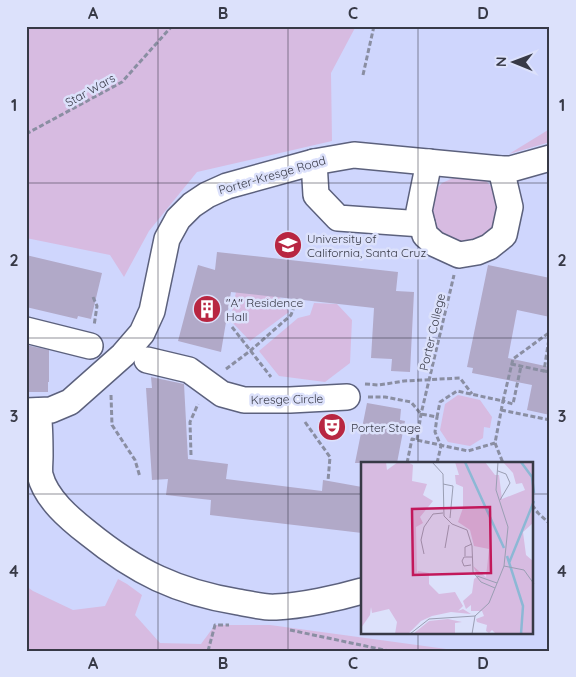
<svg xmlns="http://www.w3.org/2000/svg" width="576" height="677" viewBox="0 0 576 677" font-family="Quicksand,sans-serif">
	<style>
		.built { fill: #cfd6fd; fill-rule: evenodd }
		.green { fill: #d7bbe1 }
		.building { fill: #b1a9c8 }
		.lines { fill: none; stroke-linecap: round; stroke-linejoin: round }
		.minor-casing { stroke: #5c617d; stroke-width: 28 }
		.path { stroke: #8a8ea2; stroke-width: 3; stroke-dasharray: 5 2.5; stroke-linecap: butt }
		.minor { stroke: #fff; stroke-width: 25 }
		.grid { fill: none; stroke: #373946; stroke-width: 1; stroke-opacity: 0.55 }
		.labels { text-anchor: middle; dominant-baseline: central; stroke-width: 5; stroke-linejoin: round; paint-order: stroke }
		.street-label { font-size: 12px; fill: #373946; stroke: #dce1fb }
		.poi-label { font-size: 12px; fill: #373946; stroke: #dce1fb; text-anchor: start }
		.inset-river { fill: none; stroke: #8cb8d5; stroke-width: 2.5 }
		.inset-road { fill: none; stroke: #9a9eb3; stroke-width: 1 }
		.view { fill: #c2185b; fill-opacity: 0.15; stroke: #c2185b; stroke-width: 2.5 }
		.inset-edge { fill: none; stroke: #373946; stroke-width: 2.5 }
		.neatline { fill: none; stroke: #373946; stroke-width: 2 }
		.grid-label { font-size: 16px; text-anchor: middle; font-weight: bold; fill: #373946 }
	</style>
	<rect width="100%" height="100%" fill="#dce1fb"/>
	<!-- built -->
	<path class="built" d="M 26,26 L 550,26 L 550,651 L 26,651 ZM 362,463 L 532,463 L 532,633 L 362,633 Z"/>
	<!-- green -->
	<g class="green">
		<path d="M 26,26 L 356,26 L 331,73 L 332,141 L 197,172 L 149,231 L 124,277 L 110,255 L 26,238 Z"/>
		<path d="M 550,128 L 550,142 L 509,154 L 548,130 Z"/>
		<path d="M 462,174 L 484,179 L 498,193 L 501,217 L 490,235 L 467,244 L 444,238 L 438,230 L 432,218 L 430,205 L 433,193 L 442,183 Z"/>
		<path d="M 236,292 L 279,296 L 289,312 L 250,341 L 230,320 Z"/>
		<path d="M 314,303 L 337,304 L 352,320 L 350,363 L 325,382 L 279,376 L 259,351 L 298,318 L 310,315 Z"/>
		<path d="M 458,395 L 480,400 L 492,417 L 490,428 L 484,427 L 483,438 L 470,446 L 448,442 L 440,430 L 445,404 Z"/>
		<path d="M 118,579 L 127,584 L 142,595 L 135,615 L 160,643 L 201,644 L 215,625 L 270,625 L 461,651 L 492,651 L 26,651 L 26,586 L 33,591 L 73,610 L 105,606 Z"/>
	</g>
	<!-- building -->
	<g class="building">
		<path d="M 217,252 L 398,272 L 396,291 L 414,292 L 410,372 L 391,371 L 392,359 L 371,358 L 374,308 L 231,292 L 221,352 L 178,341 L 198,265 L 215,270 Z"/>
		<path d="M 26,255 L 102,273 L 91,319 L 78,316 L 77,319 L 26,307 Z"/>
		<path d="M 488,265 L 550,278 L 550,317 L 517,310 L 508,358 L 550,367 L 550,415 L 527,410 L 532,385 L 472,373 L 473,368 L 467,367 Z"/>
		<path d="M 26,345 L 49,350 L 49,382 L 48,382 L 48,392 L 26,392 Z"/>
		<path d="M 151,377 L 184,384 L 188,459 L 228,464 L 226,479 L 322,491 L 323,480 L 362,487 L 362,533 L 210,515 L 211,500 L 166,495 L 168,479 L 152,480 L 146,388 L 152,388 Z"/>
		<path d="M 367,403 L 401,409 L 400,420 L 405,421 L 397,463 L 355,463 Z"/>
	</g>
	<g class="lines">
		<defs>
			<g id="minor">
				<path d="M 314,162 L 316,195 L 338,218 L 422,224"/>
				<path d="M 429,162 L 419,211 L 425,235 L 435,244 L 459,255 L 477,252 L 489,247 L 504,235 L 510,207 L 501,169"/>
				<path d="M 26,330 L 90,346"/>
				<path d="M 147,360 L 189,370 L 222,394 L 244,400 L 290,400 L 347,397"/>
				<path d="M 26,411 L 51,410 L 70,402 L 123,355 L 142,333 L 152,311 L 167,239 L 178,219 L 192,205 L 207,195 L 227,186 L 314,162 L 354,155 L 501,169 L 511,169 L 550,158"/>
				<path d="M 38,411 C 40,426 40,441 40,456 C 40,462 39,470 40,475 C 46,499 70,519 88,533 C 136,572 177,592 238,602 C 250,604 264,608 276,607 C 301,606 338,598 362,591"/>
			</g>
		</defs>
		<!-- minor casing -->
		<use href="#minor" class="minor-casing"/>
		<!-- path -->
		<g class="path">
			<path d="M 363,75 L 374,26"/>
			<path d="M 26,134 L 122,82 L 172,26"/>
			<path d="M 93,297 L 97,306 L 94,326"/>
			<path d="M 232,327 L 271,377"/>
			<path d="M 511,364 L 544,371"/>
			<path d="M 226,369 L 250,351 L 291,315 L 297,299"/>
			<path d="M 365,384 L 379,385 L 404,381 L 460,378 L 472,394"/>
			<path d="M 111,395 L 112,425 L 135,460 L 140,477"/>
			<path d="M 368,397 L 385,397 L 411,402 L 421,414 L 437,417 L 440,402 L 457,391 L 503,401 L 513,359 L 550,332 L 544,371 L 550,372"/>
			<path d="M 501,410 L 550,420"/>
			<path d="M 305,422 L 330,457 L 328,481"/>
			<path d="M 417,440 L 421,414 L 454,275"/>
			<path d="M 495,443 L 503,463"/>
			<path d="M 191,455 L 190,422 L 198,404"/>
			<path d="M 407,463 L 412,439 L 468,451 L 495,443 L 503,401 L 513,404 L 521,366"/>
			<path d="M 437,463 L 441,446 L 435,432 L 437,417"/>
			<path d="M 532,505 L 538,513 L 550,524"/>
			<path d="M 290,630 L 389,651"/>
			<path d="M 208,651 L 215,625 L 229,625"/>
		</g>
		<!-- minor -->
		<use href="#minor" class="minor"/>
	</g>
	<!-- grid -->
	<path class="grid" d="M 158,26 L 158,651M 288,26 L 288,651M 418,26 L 418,463M 26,183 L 550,183M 26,338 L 550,338M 26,494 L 362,494M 532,494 L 550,494M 418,633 L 418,651"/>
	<!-- icons -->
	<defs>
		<symbol id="university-disc" viewBox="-11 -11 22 22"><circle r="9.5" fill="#b82641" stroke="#dce1fb"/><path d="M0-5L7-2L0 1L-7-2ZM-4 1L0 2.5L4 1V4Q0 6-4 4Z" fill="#fff"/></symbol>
		<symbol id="building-disc" viewBox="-11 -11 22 22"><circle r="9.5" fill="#b82641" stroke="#dce1fb"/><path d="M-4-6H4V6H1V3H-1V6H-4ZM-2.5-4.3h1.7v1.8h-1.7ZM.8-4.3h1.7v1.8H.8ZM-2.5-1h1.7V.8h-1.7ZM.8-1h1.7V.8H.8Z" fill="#fff"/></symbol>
		<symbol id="theatre-disc" viewBox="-11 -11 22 22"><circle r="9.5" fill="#b82641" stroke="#dce1fb"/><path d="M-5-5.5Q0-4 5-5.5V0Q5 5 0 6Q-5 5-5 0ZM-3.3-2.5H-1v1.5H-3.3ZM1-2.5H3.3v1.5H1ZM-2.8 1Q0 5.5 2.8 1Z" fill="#fff"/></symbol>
	</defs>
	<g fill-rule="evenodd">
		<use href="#university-disc" x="272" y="229" width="32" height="32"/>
		<use href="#building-disc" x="191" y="293" width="32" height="32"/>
		<use href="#theatre-disc" x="316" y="411" width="32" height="32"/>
	</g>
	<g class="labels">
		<!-- street labels -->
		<g class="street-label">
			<text transform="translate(90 90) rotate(-29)">Star Wars</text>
			<text transform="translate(272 175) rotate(-16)">Porter-Kresge Road</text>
			<text transform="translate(432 332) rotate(-77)">Porter College</text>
			<text transform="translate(287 399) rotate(-1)">Kresge Circle</text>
		</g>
		<!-- poi labels -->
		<g class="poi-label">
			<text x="307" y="238">University of<tspan x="307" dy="14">California, Santa Cruz</tspan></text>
			<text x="226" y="302">"A" Residence<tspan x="226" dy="14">Hall</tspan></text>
			<text x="351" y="427">Porter Stage</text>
		</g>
	</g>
	<!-- overview -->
	<g transform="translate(361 462)">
		<rect width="172" height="172" fill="#dce1fb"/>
		<path d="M 0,0 L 25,0 L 26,8 L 37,0 L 47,0 L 52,3 L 51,19 L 66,22 L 62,33 L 72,39 L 59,55 L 62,61 L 55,65 L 56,112 L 57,109 L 68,111 L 68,122 L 78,132 L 94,130 L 102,144 L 97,149 L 102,147 L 110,152 L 90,150 L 71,154 L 60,159 L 47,172 L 34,172 L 36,160 L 28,147 L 11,151 L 10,145 L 9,153 L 0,166 ZM 94,0 L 124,0 L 134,13 L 138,13 L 141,37 L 164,28 L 161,21 L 155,22 L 152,11 L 142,0 L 172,0 L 172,61 L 162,70 L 165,93 L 172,99 L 171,172 L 135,172 L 131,168 L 128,171 L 125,169 L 126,163 L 116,160 L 115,157 L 123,154 L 121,149 L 110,149 L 110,143 L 105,147 L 102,139 L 111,131 L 113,117 L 117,114 L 112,104 L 125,115 L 128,87 L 113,84 L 109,68 L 97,60 L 102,46 L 102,25 L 95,22 L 94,13 L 98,13 ZM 87,157 L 101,160 L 94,161 L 94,172 L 52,172 L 68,159 Z" fill="#d7bbe1"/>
		<path class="inset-river" d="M 104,0 L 143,86M 160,0 L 171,15 L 173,31M 146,94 L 162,144 L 160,172M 148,101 L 173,39"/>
		<path class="inset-road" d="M 71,0 L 82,12 L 83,54 L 91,62 L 106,68 L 111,84 L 112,110 L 120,120 L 134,126M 137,9 L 145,12 L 149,21 L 139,38M 82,22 L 92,24 L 89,56M 84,86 L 88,63M 63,92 L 60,78 L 63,65 L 72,52 L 82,51M 104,94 L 104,85 L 111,82M 110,103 L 103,104 L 101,99 L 103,95 L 111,95M 143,104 L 163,108 L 173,122M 116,114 L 136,121M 49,172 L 68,157 L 114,154 L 128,141 L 143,104 L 147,65 L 135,28 L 137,0M 111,172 L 114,154"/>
		<path class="view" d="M 129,45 L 130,111 L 52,113 L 51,47 Z"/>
		<rect width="172" height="172" class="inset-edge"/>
	</g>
	<!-- border -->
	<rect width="576" height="677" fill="none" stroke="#dce1fb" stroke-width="55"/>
	<!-- north arrow -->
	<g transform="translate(514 62) rotate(271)" stroke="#dce1fb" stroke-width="4" paint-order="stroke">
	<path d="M0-4L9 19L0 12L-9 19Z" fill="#373946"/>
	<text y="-8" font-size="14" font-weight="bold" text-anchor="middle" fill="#373946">N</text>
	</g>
	<rect x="28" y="28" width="520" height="622" class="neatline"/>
	<g class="grid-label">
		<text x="93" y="19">A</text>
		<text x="223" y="19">B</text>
		<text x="353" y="19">C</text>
		<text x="483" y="19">D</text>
		<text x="14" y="111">1</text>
		<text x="562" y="111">1</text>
		<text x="14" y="266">2</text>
		<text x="562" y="266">2</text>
		<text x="14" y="422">3</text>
		<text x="562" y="422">3</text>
		<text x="14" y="577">4</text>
		<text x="562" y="577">4</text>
		<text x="93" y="669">A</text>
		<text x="223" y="669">B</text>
		<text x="353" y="669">C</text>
		<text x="483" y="669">D</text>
	</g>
</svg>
